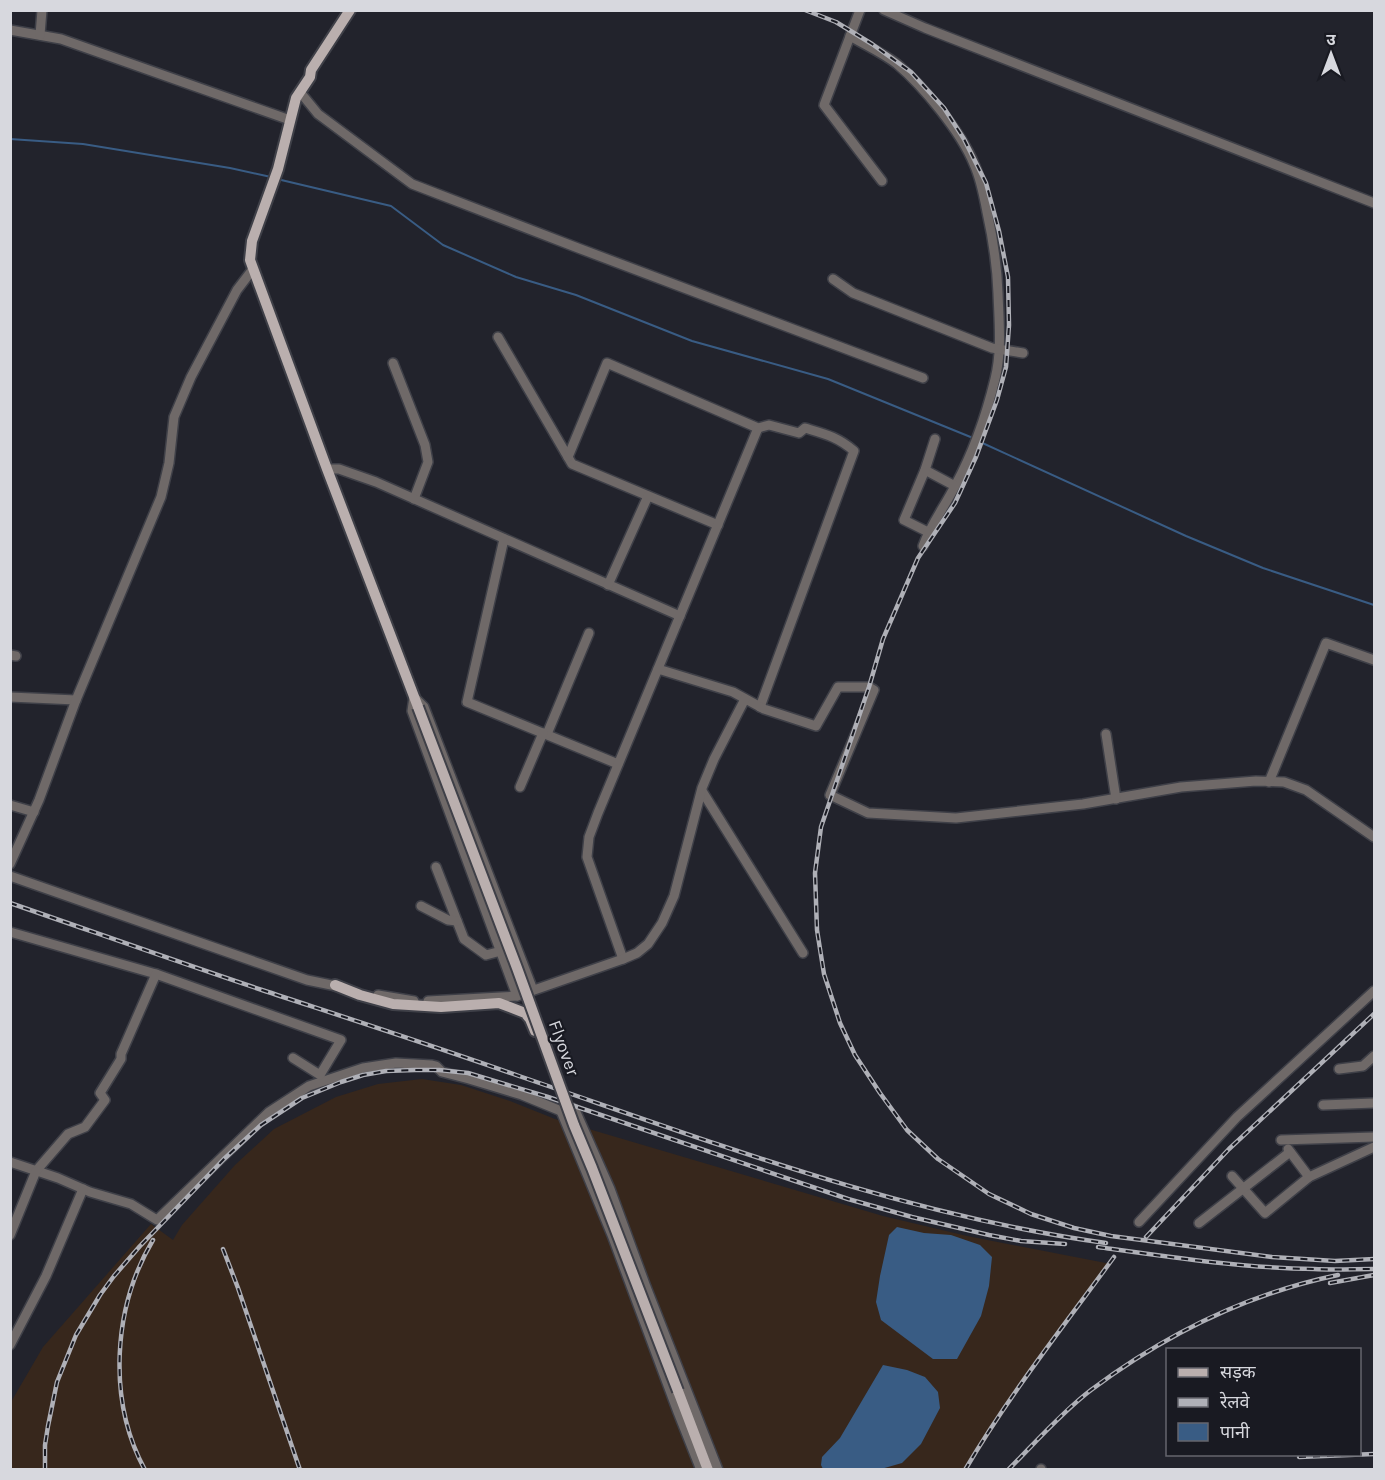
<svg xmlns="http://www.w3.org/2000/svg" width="1385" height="1480" viewBox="0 0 1385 1480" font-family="Karla,'Noto Sans Devanagari',sans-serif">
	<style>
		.commercial { fill: #37271c }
		.water { fill: #395c84 }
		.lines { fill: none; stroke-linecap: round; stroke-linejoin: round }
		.stream { stroke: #395c84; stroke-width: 2 }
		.minor-casing { stroke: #3f4048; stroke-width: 12 }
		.major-casing { stroke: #3f4048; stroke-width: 14 }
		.minor { stroke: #6f6968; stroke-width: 9 }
		.major { stroke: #baafae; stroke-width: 10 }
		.rail-casing { stroke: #afb0b7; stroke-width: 4.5 }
		.rail { stroke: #191a22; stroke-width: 2; stroke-dasharray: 7; stroke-linecap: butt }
		.major-bridge-casing { stroke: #3f4048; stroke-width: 14; stroke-linecap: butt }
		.major-bridge { stroke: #baafae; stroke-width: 10 }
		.labels { text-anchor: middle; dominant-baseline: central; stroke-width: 4.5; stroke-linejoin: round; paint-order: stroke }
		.street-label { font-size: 18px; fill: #d7d8de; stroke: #191a22 }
	</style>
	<rect width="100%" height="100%" fill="#22232c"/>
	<!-- commercial -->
	<path class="commercial" d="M 422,1079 L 461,1085 L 510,1101 L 555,1119 L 883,1216 L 967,1236 L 1111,1264 L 1048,1345 L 967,1469 L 11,1470 L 11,1402 L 43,1347 L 151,1224 L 173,1240 L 182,1225 L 235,1165 L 274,1129 L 336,1097 L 378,1084 Z"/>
	<!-- water -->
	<g class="water">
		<path d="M 897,1227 L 924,1233 L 951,1235 L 980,1245 L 992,1257 L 989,1286 L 981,1316 L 957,1359 L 933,1359 L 881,1320 L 876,1302 L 880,1276 L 889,1235 Z"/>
		<path d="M 883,1365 L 907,1370 L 925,1377 L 938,1392 L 940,1408 L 921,1444 L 902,1463 L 881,1469 L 823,1469 L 821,1465 L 822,1457 L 840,1438 Z"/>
	</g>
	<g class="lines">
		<!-- stream -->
		<g class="stream">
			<path d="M 10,139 L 83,144 L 230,168 L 271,177"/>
			<path d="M 277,179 L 391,206 L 443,245 L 516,277 L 576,295 L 692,341 L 828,379 L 973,438"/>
			<path d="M 978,441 L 1186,536 L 1263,568 L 1374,605"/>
		</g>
		<defs>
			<g id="minor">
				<path d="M 860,10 L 824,105 L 882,181"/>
				<path d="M 884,10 L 925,28 L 1374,203"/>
				<path d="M 10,30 L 61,39 L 290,120"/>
				<path d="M 40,35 L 42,10"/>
				<path d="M 850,36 C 865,45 883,53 897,64 C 923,86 961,132 974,164 C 981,179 984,196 987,212 C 993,239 997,266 998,293 C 999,322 1002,351 995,379 C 986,416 973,453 955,486 C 945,506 931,524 923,546"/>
				<path d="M 300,92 L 318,114 L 412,184 L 578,248 L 923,378"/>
				<path d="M 833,279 L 853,293 L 992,348 L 1023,353"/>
				<path d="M 498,337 L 572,464 L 718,525"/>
				<path d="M 393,363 L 425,445 L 428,462 L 414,499"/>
				<path d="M 568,457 L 607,363 L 758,428 L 769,425 L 799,433 L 805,428 C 825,434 838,437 854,451 L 760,707"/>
				<path d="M 327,469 L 339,469 L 376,482 L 680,616"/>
				<path d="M 925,470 L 955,486"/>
				<path d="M 928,532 L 904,520 L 925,470 L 935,439"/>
				<path d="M 504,539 L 467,702 L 618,764"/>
				<path d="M 608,585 L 648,496"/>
				<path d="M 10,655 L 16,656"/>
				<path d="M 658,669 L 733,692 L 764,709 L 816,726 L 838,687 L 869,687 L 874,690 L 830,795 L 868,813 L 956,818 L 1083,804 L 1181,787 L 1256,781 L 1284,782 L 1306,790 L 1374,837"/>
				<path d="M 10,697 L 76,700"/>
				<path d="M 414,697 L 412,711 L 517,996"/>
				<path d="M 416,699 L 424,707 L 533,990"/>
				<path d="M 547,734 L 589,633"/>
				<path d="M 1106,734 L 1116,799"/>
				<path d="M 1269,782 L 1326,643 L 1374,660"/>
				<path d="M 520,787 L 543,733"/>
				<path d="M 702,791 L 803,953"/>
				<path d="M 10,805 L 34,812"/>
				<path d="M 10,864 L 39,800 L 76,700 L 161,497 L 169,463 L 174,417 L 191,377 L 237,290 L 253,269"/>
				<path d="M 436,867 L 464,939 L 486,955 L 501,951"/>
				<path d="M 10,876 L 307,980 L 341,987"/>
				<path d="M 421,906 L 448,920 L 457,921"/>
				<path d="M 10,932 L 156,974"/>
				<path d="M 623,959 L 587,857 L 589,837 L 598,813 L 758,428"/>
				<path d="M 378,995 L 414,1001"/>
				<path d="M 428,1001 L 517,996 L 623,959 L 637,953 L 648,944 L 662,923 L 674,896 L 702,788 L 714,759 L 745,699"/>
				<path d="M 1339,1069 L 1363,1066 L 1374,1056"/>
				<path d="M 1323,1105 L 1374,1103"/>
				<path d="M 1281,1140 L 1374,1137"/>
				<path d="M 1288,1149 L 1309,1177"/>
				<path d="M 10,1162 L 58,1178 L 90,1192 L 131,1204 L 157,1220 L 269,1112 L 309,1086 L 363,1068 L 396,1063 L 432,1065 L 436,1066 L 442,1072 L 469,1079 L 522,1095 L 561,1111"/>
				<path d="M 1232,1176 L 1265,1213 L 1309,1177 L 1374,1147"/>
				<path d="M 1139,1222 L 1237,1117 L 1374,991"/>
				<path d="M 1199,1223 L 1290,1152"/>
				<path d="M 10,1235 L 36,1171 L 68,1134 L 85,1127 L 105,1100 L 100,1093 L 121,1059 L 121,1054 L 156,974 L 341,1040 L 320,1075 L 293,1058"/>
				<path d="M 10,1345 L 46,1276 L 83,1189"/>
				<path d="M 701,1470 L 678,1412 L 612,1235 L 561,1111 L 564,1108 L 572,1108 L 575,1110 L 610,1189 L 646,1287 L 718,1470"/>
				<path d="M 1041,1470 L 1041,1469"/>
			</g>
			<g id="major">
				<path d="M 350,10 L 311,70 L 310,77 L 296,98 L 278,169 L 252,241 L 250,260 L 327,469 L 418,707"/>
				<path d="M 335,985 L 360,995 L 393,1004 L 441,1007 L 499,1003 L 525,1013 L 530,1019 L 535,1031"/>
				<path d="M 678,1391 L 708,1470"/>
			</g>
		</defs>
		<!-- minor casing -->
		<use href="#minor" class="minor-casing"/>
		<!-- major casing -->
		<use href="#major" class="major-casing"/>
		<!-- minor -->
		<use href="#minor" class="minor"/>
		<!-- major -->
		<use href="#major" class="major"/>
		<defs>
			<g id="rail">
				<path d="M 805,10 L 836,22 L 872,44 L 911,72 L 944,108 L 964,139 L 986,183 L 999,231 L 1008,277 L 1009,325 L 1006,367 L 997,400 L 976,457 L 955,503 L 918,558 L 883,639 L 869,687 L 821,827 L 815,873 L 817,930 L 824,974 L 840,1023 L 855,1055 L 880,1093 L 907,1130 L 938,1159 L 989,1194 L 1031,1214 L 1074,1228 L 1111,1236 L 1272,1257 L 1335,1261 L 1374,1259"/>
				<path d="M 10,903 C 94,932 178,962 262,990 C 347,1018 434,1046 519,1076 C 712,1142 903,1215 1106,1243"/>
				<path d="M 1146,1237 L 1229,1149 L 1374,1014"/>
				<path d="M 1098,1247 C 1169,1257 1242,1268 1314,1269 C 1334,1270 1354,1269 1374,1269"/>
				<path d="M 223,1249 L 238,1288 L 300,1470"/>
				<path d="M 1330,1283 L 1374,1275"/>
				<path d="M 1299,1457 L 1374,1454"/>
				<path d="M 45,1470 L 45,1445 L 48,1426 L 57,1382 L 76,1335 L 100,1295 L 114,1276 L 140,1246 L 224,1159 L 261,1125 L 302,1098 L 341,1082 L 363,1075 L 386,1071 L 415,1070 L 439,1070 L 468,1073 L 548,1097 L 848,1199 L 912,1217 L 989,1235 L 1021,1241 L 1065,1244"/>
				<path d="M 145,1470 C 107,1400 113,1307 153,1240"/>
				<path d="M 965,1470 C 1009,1395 1063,1327 1114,1257"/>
				<path d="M 1008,1470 C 1034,1444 1062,1412 1091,1390 C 1166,1334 1246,1294 1338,1275"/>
			</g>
		</defs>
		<!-- rail casing -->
		<use href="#rail" class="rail-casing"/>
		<!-- rail -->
		<use href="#rail" class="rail"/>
		<defs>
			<path id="major-bridge" d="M 418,707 L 517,968 L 574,1125 L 592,1168 L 678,1391"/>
		</defs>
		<!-- major-bridge casing -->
		<use href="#major-bridge" class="major-bridge-casing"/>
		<!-- major-bridge -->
		<use href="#major-bridge" class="major-bridge"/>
	</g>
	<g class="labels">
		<!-- street labels -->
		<g class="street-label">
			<text transform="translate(564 1048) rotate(70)">Flyover</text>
		</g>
	</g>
	<!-- border -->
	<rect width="1385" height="1480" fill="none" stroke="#d7d8de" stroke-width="24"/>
	<!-- legend -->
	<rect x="1166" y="1348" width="195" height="108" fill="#191a22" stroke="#65666d" stroke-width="1.5"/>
	<rect x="1178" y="1368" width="30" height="9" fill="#baafae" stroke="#65666d" stroke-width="1.5"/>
	<text x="1220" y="1378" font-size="18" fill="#d7d8de">सड़क</text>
	<rect x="1178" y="1398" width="30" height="9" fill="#afb0b7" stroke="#65666d" stroke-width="1.5"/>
	<text x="1220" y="1408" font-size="18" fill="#d7d8de">रेलवे</text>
	<rect x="1178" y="1423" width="30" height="18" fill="#395c84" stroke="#65666d" stroke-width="1.5"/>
	<text x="1220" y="1438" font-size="18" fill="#d7d8de">पानी</text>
	<!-- north arrow -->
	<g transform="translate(1331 54)" stroke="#191a22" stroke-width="4.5" paint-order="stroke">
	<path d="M0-4.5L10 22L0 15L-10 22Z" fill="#d7d8de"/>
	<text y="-9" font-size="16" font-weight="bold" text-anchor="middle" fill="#d7d8de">उ</text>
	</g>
</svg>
